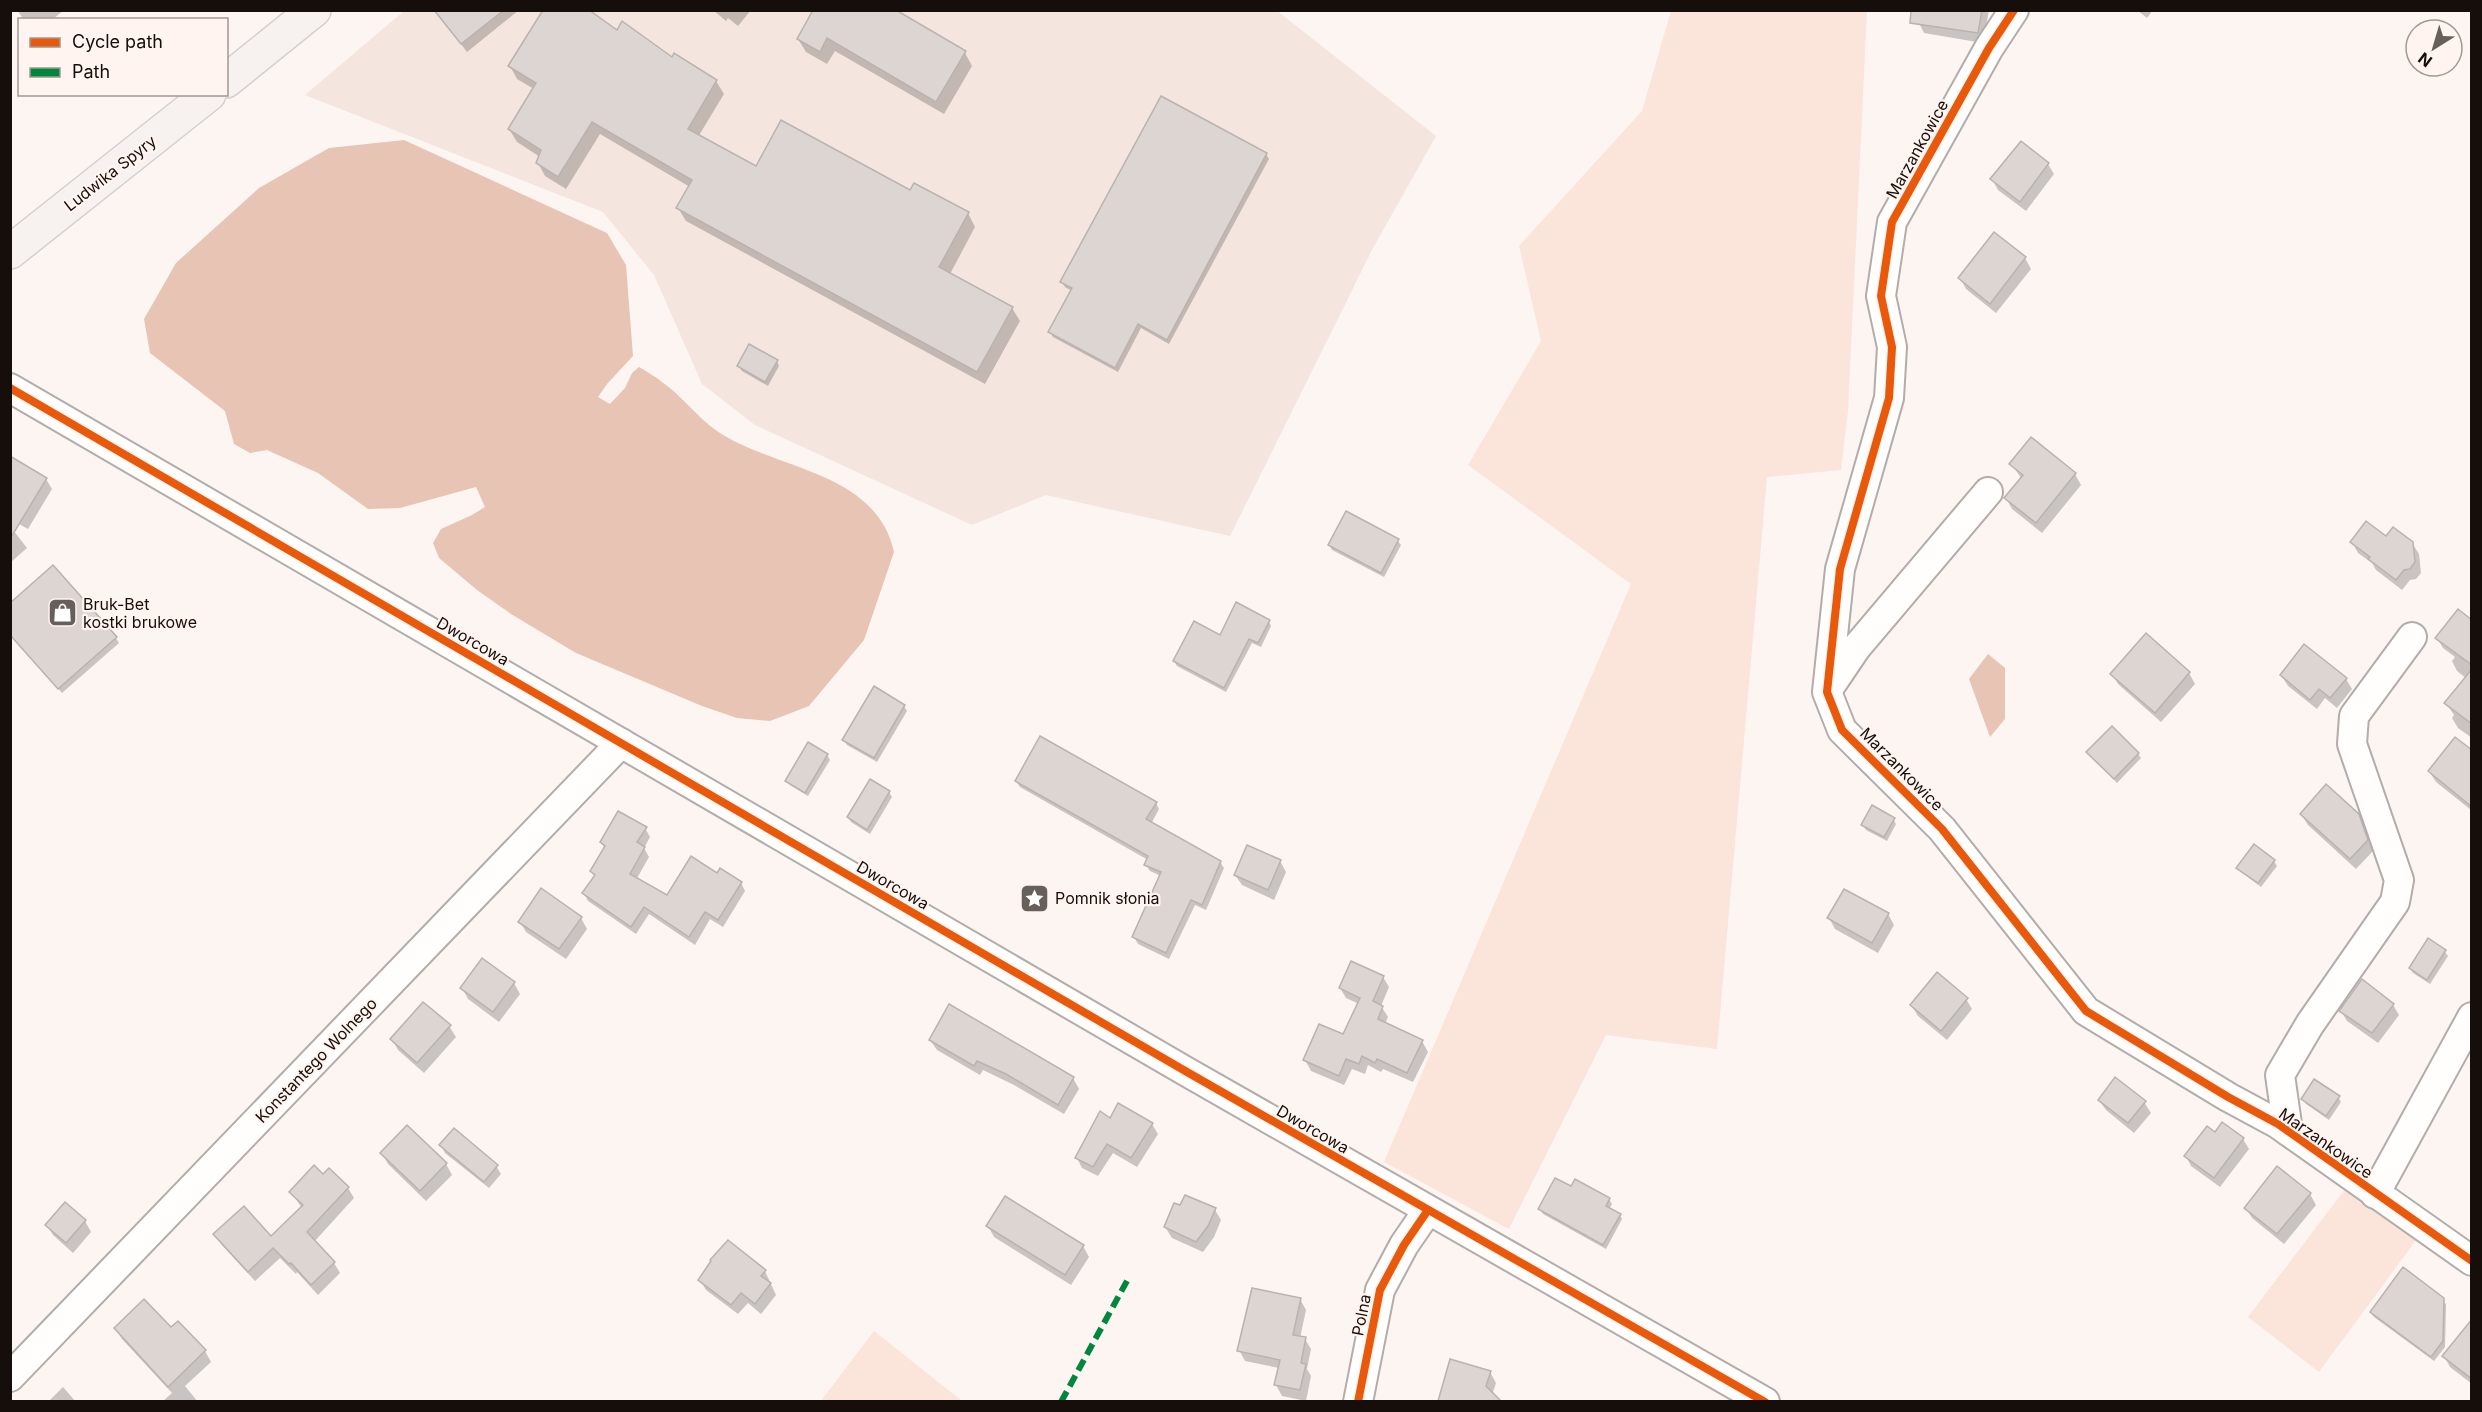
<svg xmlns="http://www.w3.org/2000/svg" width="2482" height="1412" viewBox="0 0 2482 1412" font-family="Inter,sans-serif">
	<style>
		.built { fill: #f4e5df }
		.green { fill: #fbe4da }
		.water { fill: #e8c4b4 }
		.shadow { fill: #0003 }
		.building { fill: #dcd5d1; stroke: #bab2af; stroke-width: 1.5 }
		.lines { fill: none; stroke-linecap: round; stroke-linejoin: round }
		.minor-casing { stroke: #b3aca9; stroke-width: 32 }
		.major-casing { stroke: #d4d0ce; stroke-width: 36 }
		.minor { stroke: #fffefd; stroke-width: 28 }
		.major { stroke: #f7f2ef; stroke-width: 33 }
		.quiet { stroke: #00873e; stroke-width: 6; stroke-dasharray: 12 6; stroke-linecap: butt }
		.cycleway-casing { stroke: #fff4ef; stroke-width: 11 }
		.cycleway { stroke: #e8590c; stroke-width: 8 }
		.labels { text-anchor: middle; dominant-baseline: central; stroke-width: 4.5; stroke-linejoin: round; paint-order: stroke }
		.street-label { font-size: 16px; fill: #160e0a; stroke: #fff4ef }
		.poi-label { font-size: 16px; fill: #160e0a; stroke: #fff4ef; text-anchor: start }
	</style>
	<rect width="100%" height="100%" fill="#fcf5f2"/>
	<!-- built -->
	<path class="built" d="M 1276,10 L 1436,136 L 1373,248 L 1230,536 L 1046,495 L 972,525 L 755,425 L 702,384 L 654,275 L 603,212 L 305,95 L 404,11 Z"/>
	<!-- green -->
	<g class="green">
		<path d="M 1671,11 L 1867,11 L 1848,411 L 1841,470 L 1767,477 L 1717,1049 L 1606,1035 L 1509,1229 L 1384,1162 L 1631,584 L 1468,465 L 1541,341 L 1519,246 L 1642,111 Z"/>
		<path d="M 2349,1184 L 2422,1232 L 2319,1372 L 2248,1317 Z"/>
		<path d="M 874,1331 L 962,1401 L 821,1401 Z"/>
	</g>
	<!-- water -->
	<g class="water">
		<path d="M 404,140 L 607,233 L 626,265 L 633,356 L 607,384 L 598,397 L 610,404 L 625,388 L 632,373 L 639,367 C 647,372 655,376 662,382 C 682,396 697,417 717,431 C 774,470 876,470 894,552 L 864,640 L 809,706 L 770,721 L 737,718 L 702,706 L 576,653 L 511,614 L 477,590 L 439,558 L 433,543 L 441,529 L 472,515 L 485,507 L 476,487 L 400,508 L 368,509 L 318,473 L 267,450 L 250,453 L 234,444 L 225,411 L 150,353 L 144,319 L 176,263 L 259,188 L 329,148 Z"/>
		<path d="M 1988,654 L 2005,668 L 2005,719 L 1990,737 L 1969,679 Z"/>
	</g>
	<!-- shadow -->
	<g class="shadow">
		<path d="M 17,10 L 64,10 L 52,20 L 24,20 Z"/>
		<path d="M 445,10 L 519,10 L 467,52 L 439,15 Z"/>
		<path d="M 713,10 L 751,10 L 738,26 L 728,18 L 726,21 Z"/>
		<path d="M 815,10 L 965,53 L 972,66 L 944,114 L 835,51 L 827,64 L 806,52 L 798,39 Z"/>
		<path d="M 1920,10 L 1989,10 L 1983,43 L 1924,33 L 1919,23 Z"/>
		<path d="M 2137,10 L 2153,10 L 2147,18 Z"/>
		<path d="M 617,32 L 716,81 L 724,94 L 698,137 L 756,168 L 911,192 L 968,213 L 975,227 L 950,274 L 1012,308 L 1020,321 L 985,384 L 686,221 L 678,208 L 690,187 L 600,134 L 566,189 L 545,176 L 538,163 L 540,157 L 517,142 L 509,129 L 534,89 L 517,79 L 510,66 Z"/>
		<path d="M 1266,154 L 1269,159 L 1169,344 L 1141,328 L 1118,372 L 1053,337 L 1050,332 L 1072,291 L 1065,287 L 1062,282 Z"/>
		<path d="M 2048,164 L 2054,174 L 2026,211 L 1998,190 L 1992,179 Z"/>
		<path d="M 1994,234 L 2025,258 L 2031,269 L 1996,313 L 1966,289 L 1960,278 Z"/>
		<path d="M 777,361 L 779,366 L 768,386 L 742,371 L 739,366 Z"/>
		<path d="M 2011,464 L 2075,474 L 2081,485 L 2042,533 L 2012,509 L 2006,498 L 2022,479 Z"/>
		<path d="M 46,479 L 52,489 L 28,529 L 10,519 Z"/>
		<path d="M 10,526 L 27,548 L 10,563 Z"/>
		<path d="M 2386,538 L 2412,543 L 2419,554 L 2421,573 L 2416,579 L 2410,580 L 2402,590 L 2376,570 L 2372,563 L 2358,553 L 2352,542 Z"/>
		<path d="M 1398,541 L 1401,545 L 1384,577 L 1332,550 L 1329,545 Z"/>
		<path d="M 2472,621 L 2472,738 L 2458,728 L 2452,718 L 2454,715 L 2446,703 L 2466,678 L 2457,671 L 2452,661 L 2455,657 L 2443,648 L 2437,638 Z"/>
		<path d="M 1269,622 L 1271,626 L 1261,647 L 1252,643 L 1226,692 L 1177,666 L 1174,661 L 1220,637 Z"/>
		<path d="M 10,634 L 116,638 L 119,643 L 62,693 Z"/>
		<path d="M 2146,636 L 2189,673 L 2195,684 L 2161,722 L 2118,684 L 2112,674 Z"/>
		<path d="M 2281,675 L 2346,679 L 2352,689 L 2337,708 L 2325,698 L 2317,709 L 2288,686 Z"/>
		<path d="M 904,706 L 907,711 L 877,762 L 847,745 L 844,740 Z"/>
		<path d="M 2088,752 L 2138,754 L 2141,758 L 2117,783 Z"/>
		<path d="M 2472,752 L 2472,809 L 2471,810 L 2436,782 L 2429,771 Z"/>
		<path d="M 827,755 L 830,760 L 808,796 L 790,785 L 787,781 Z"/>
		<path d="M 1016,781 L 1156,803 L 1159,809 L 1151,824 L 1220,862 L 1224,868 L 1206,910 L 1195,905 L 1169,959 L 1138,944 L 1134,937 L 1161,876 L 1150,871 L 1146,865 L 1148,860 L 1020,787 Z"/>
		<path d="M 889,792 L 892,797 L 870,834 L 851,822 L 848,817 Z"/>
		<path d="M 2301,814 L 2358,815 L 2373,851 L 2356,869 L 2308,825 Z"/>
		<path d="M 1893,819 L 1896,824 L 1887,841 L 1866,830 L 1863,825 Z"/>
		<path d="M 645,828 L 650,837 L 644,848 L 649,857 L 636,880 L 667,897 L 718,875 L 741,883 L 745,891 L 723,927 L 710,919 L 695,945 L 649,914 L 636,934 L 588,901 L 584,893 L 595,877 L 592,871 L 605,849 L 601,842 Z"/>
		<path d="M 1280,861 L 1286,872 L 1274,900 L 1242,885 L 1235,875 Z"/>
		<path d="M 2274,861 L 2277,866 L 2261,887 L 2241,872 L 2238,868 Z"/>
		<path d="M 1888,914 L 1894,925 L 1878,953 L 1835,929 L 1829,918 Z"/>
		<path d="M 581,918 L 587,929 L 566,959 L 526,932 L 520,922 Z"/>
		<path d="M 2445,952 L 2448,956 L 2430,984 L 2413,973 L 2410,968 Z"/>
		<path d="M 1383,977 L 1389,987 L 1381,1006 L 1388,1017 L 1385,1024 L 1422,1041 L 1428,1052 L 1413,1082 L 1383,1069 L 1381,1072 L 1368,1065 L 1365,1074 L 1352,1069 L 1344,1085 L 1311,1071 L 1305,1060 L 1343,1036 L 1359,1004 L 1346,998 L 1340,988 Z"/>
		<path d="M 514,983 L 520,994 L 499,1022 L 468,999 L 462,988 Z"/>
		<path d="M 1966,999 L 1972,1009 L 1947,1040 L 1918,1016 L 1912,1006 Z"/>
		<path d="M 2393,1005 L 2399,1015 L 2378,1043 L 2347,1021 L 2341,1011 Z"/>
		<path d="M 449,1026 L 456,1037 L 424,1073 L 398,1050 L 392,1039 Z"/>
		<path d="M 930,1040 L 1073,1078 L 1079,1089 L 1064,1114 L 1014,1085 L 983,1070 L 980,1075 L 937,1050 Z"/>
		<path d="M 2338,1097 L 2341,1102 L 2329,1120 L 2306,1104 L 2303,1099 Z"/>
		<path d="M 2099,1100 L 2144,1102 L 2151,1113 L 2134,1133 L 2106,1110 Z"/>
		<path d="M 1110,1120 L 1152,1124 L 1158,1134 L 1137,1167 L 1113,1153 L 1098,1176 L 1082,1168 L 1077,1158 Z"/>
		<path d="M 2223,1124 L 2243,1139 L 2249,1149 L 2220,1187 L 2191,1166 L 2186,1156 L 2215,1134 Z"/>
		<path d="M 441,1146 L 496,1166 L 501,1174 L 489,1188 L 445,1153 Z"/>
		<path d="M 382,1153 L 446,1164 L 452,1175 L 426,1201 L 388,1164 Z"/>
		<path d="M 323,1176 L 348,1188 L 354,1198 L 314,1242 L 334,1263 L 340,1273 L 318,1295 L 297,1272 L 296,1274 L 280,1258 L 255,1281 L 221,1244 L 215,1234 L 271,1238 L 302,1208 L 291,1192 Z"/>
		<path d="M 1571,1188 L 1609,1199 L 1612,1204 L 1609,1209 L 1620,1215 L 1622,1219 L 1606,1249 L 1543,1214 L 1540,1209 Z"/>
		<path d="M 2310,1194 L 2316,1205 L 2284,1244 L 2252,1218 L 2246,1208 Z"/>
		<path d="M 1215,1210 L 1221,1220 L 1214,1237 L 1203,1252 L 1172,1238 L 1165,1227 Z"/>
		<path d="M 85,1221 L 91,1232 L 73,1253 L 53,1235 L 47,1225 Z"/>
		<path d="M 988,1226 L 1083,1246 L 1089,1257 L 1071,1285 L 994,1237 Z"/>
		<path d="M 765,1271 L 776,1295 L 761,1314 L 748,1303 L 738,1314 L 706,1290 L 700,1280 Z"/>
		<path d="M 1300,1299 L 1306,1310 L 1300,1338 L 1305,1339 L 1311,1349 L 1307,1369 L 1311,1376 L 1306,1401 L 1282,1396 L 1276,1385 L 1279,1368 L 1245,1361 L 1239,1350 Z"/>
		<path d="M 2443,1299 L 2446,1305 L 2445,1347 L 2434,1361 L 2374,1317 L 2371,1313 Z"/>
		<path d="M 2472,1322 L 2472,1384 L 2450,1367 L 2444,1356 Z"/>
		<path d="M 178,1323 L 205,1351 L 211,1362 L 185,1386 L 198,1402 L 162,1402 L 172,1393 L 122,1339 L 116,1329 L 171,1329 Z"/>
		<path d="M 1490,1372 L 1496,1383 L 1492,1395 L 1499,1402 L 1440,1400 Z"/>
		<path d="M 63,1387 L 76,1402 L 48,1402 Z"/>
	</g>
	<!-- building -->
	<g class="building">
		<path d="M 434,10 L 504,10 L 461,44 Z"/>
		<path d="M 543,10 L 589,10 L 617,30 L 622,21 L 672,57 L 674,53 L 717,80 L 688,129 L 756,166 L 781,120 L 910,190 L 914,183 L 969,212 L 939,267 L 1013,307 L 977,372 L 676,208 L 692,180 L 592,122 L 558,177 L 536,163 L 541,150 L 508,129 L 536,83 L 508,66 Z"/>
		<path d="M 813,10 L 896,10 L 966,51 L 936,102 L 827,38 L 820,52 L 797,39 Z"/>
		<path d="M 1911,10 L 1982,10 L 1978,33 L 1910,23 Z"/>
		<path d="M 1161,96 L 1267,153 L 1167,340 L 1138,324 L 1115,368 L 1048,332 L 1072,288 L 1060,282 Z"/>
		<path d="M 2021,141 L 2049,163 L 2020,202 L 1990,179 Z"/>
		<path d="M 1994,232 L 2026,257 L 1990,304 L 1958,278 Z"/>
		<path d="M 749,344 L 778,360 L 765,382 L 737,366 Z"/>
		<path d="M 2031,437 L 2076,473 L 2036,523 L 2004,498 L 2023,475 L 2009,464 Z"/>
		<path d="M 10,456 L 47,478 L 10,539 Z"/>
		<path d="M 1346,511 L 1399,539 L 1381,573 L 1328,545 Z"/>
		<path d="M 2366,521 L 2386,536 L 2393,527 L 2413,542 L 2415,562 L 2410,569 L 2404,570 L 2396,580 L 2368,559 L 2370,557 L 2350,542 Z"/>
		<path d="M 53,565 L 117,637 L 58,689 L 10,635 L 10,603 Z"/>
		<path d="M 1236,602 L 1270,620 L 1258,643 L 1249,639 L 1224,688 L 1173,661 L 1194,621 L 1220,635 Z"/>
		<path d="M 2458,609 L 2472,620 L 2472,665 L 2435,638 Z"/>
		<path d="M 2146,633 L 2190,672 L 2155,713 L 2110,674 Z"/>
		<path d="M 2304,644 L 2347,678 L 2330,698 L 2319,689 L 2310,700 L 2280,675 Z"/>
		<path d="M 2472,669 L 2472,724 L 2444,703 Z"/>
		<path d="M 874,686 L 905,705 L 874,758 L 842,740 Z"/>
		<path d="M 2112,726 L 2139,753 L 2114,779 L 2086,752 Z"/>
		<path d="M 1040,736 L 1157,802 L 1146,819 L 1221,861 L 1202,905 L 1191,900 L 1166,953 L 1132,937 L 1161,872 L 1144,865 L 1148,856 L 1015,781 Z"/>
		<path d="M 2455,737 L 2472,750 L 2472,807 L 2428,771 Z"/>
		<path d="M 808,742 L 828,754 L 805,793 L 785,781 Z"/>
		<path d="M 870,779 L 890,791 L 867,830 L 847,817 Z"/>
		<path d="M 2326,784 L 2359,814 L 2368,840 L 2350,859 L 2300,814 Z"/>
		<path d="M 1872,805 L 1895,818 L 1884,837 L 1861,825 Z"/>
		<path d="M 618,811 L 647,827 L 637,842 L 645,847 L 630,874 L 667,895 L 691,856 L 717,873 L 720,868 L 742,882 L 718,920 L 705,912 L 689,937 L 644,907 L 631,927 L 582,893 L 595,875 L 590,871 L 605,846 L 600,842 Z"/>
		<path d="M 2254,844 L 2275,860 L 2258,883 L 2236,868 Z"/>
		<path d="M 1247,845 L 1281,860 L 1268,890 L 1234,875 Z"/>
		<path d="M 541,888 L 582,917 L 559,949 L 518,922 Z"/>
		<path d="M 1844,889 L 1889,913 L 1872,943 L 1827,918 Z"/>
		<path d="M 2428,938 L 2446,950 L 2427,980 L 2409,968 Z"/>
		<path d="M 482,958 L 515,982 L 493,1012 L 460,988 Z"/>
		<path d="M 1351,961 L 1384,976 L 1373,1001 L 1383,1006 L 1378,1019 L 1423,1040 L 1407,1073 L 1377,1059 L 1375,1063 L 1362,1056 L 1359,1064 L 1346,1059 L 1339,1076 L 1303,1060 L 1319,1024 L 1343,1034 L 1360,998 L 1339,988 Z"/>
		<path d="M 1937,972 L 1968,998 L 1941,1031 L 1910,1005 Z"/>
		<path d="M 2362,979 L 2394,1004 L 2372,1033 L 2339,1011 Z"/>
		<path d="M 423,1002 L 451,1025 L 417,1063 L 390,1039 Z"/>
		<path d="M 949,1004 L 1074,1077 L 1058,1105 L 1006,1074 L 977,1061 L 974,1066 L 929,1040 Z"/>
		<path d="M 2115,1077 L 2146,1101 L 2128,1123 L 2098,1100 Z"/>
		<path d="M 2314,1079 L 2340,1096 L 2326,1116 L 2301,1099 Z"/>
		<path d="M 1118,1103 L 1153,1123 L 1131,1158 L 1107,1144 L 1093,1167 L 1075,1158 L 1100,1111 L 1110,1118 Z"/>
		<path d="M 2222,1122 L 2244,1138 L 2214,1178 L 2184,1156 L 2207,1126 L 2215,1132 Z"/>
		<path d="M 407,1125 L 447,1163 L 420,1191 L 380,1153 Z"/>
		<path d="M 454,1128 L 498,1165 L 484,1182 L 439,1145 Z"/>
		<path d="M 314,1165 L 323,1174 L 329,1168 L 349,1187 L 307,1232 L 335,1262 L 311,1285 L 291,1263 L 289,1264 L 273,1248 L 248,1272 L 213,1234 L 244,1206 L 271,1236 L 303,1205 L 289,1192 Z"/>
		<path d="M 2277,1166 L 2311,1193 L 2277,1234 L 2244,1208 Z"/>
		<path d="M 1555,1178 L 1571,1186 L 1575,1179 L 1610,1198 L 1606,1206 L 1621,1214 L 1603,1245 L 1538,1209 Z"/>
		<path d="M 1185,1195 L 1216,1208 L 1208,1226 L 1196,1242 L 1164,1227 L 1174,1203 L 1180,1205 Z"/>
		<path d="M 1005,1196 L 1084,1245 L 1065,1275 L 986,1226 Z"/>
		<path d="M 65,1202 L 86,1220 L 66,1243 L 45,1225 Z"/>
		<path d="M 728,1240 L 766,1270 L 761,1276 L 771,1283 L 755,1304 L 741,1293 L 731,1305 L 698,1280 L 711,1261 L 710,1260 Z"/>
		<path d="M 2403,1267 L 2444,1298 L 2443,1341 L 2431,1357 L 2370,1312 Z"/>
		<path d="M 1252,1288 L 1301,1298 L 1293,1335 L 1306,1337 L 1301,1363 L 1306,1364 L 1300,1390 L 1274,1385 L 1280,1360 L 1237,1351 Z"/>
		<path d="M 144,1299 L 171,1327 L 178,1321 L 206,1350 L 168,1387 L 114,1328 Z"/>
		<path d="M 2472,1319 L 2472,1379 L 2442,1356 Z"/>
		<path d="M 1450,1359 L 1491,1371 L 1486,1386 L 1501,1401 L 1438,1401 Z"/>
	</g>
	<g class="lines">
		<defs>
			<g id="minor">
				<path d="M 2014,10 L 1989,48 L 1892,222 L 1881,296 L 1892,347 L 1889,398 L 1840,569 L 1827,692 L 1842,730 L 1942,829 L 2086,1011 L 2228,1097 L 2278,1124 L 2472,1261"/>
				<path d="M 10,388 L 1187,1072 L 1765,1402"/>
				<path d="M 1829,688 L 1856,648 L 1988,492"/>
				<path d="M 2288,1131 L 2280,1075 L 2310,1024 L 2395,902 L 2399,880 L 2352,744 L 2354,716 L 2412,637"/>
				<path d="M 2375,1194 L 2472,1017"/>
				<path d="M 10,1377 L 621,743"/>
				<path d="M 1358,1402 L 1380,1290 L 1404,1245 L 1428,1210"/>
			</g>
			<g id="major">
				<path d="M 226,81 L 314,10"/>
				<path d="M 10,252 L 209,94"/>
			</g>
		</defs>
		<!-- minor casing -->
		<use href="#minor" class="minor-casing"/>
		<!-- major casing -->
		<use href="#major" class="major-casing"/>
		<!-- minor -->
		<use href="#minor" class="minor"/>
		<!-- major -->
		<use href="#major" class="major"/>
		<!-- quiet -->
		<path class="quiet" d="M 1061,1402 L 1128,1279"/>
		<defs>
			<g id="cycleway">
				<path d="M 2014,10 L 1989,48 L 1892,222 L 1881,296 L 1892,347 L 1889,398 L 1840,569 L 1827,692 L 1842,730 L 1942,829 L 2086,1011 L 2228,1097 L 2278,1124 L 2472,1261"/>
				<path d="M 10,388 L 1187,1072 L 1765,1402"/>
				<path d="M 1358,1402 L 1380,1290 L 1404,1245 L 1428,1210"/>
			</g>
		</defs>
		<!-- cycleway casing -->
		<use href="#cycleway" class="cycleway-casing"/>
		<!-- cycleway -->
		<use href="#cycleway" class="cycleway"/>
	</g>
	<!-- icons -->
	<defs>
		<symbol id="shop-square" viewBox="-11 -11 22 22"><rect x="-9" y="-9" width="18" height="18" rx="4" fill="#665f5b" stroke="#fff4ef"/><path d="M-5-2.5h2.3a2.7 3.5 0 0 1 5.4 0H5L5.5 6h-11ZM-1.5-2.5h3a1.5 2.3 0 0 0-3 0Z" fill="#fff"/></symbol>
		<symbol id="sight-square" viewBox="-11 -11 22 22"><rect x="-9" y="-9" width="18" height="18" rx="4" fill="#665f5b" stroke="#fff4ef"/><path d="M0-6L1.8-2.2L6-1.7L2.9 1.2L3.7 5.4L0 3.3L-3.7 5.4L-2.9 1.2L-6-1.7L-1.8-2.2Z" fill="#fff"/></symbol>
	</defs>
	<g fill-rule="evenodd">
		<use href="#shop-square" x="46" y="596" width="33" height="33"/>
		<use href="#sight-square" x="1018" y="882" width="33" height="33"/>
	</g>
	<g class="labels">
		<!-- street labels -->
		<g class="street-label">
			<text transform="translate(1917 149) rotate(-61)">Marzankowice</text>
			<text transform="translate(110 173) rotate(-38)">Ludwika Spyry</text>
			<text transform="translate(473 641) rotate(30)">Dworcowa</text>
			<text transform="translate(1902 769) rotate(45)">Marzankowice</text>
			<text transform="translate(893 885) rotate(30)">Dworcowa</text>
			<text transform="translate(316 1060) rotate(-46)">Konstantego Wolnego</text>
			<text transform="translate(1313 1129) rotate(30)">Dworcowa</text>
			<text transform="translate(2326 1143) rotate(35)">Marzankowice</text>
			<text transform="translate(1361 1315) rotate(-79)">Polna</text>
		</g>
		<!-- poi labels -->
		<g class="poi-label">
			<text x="83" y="604">Bruk-Bet<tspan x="83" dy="18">kostki brukowe</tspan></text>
			<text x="1055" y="898">Pomnik słonia</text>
		</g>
	</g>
	<!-- border -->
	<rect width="2482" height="1412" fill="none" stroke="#160e0a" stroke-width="24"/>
	<!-- legend -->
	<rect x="18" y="18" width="210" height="78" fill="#fff4ef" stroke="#a29893" stroke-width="1.5"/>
	<rect x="30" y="38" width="30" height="9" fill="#e8590c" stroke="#a29893" stroke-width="1.5"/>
	<text x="72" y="48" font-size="18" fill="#160e0a">Cycle path</text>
	<rect x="30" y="68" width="30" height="9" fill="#00873e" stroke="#a29893" stroke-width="1.5"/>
	<text x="72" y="78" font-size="18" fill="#160e0a">Path</text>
	<!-- north arrow -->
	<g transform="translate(2434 48) rotate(217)"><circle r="28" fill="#fff4ef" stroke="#a29893" stroke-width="1.5"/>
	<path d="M0-4.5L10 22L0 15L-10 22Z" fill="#665f5b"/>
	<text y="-9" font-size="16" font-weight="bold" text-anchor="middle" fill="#160e0a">N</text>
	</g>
</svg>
